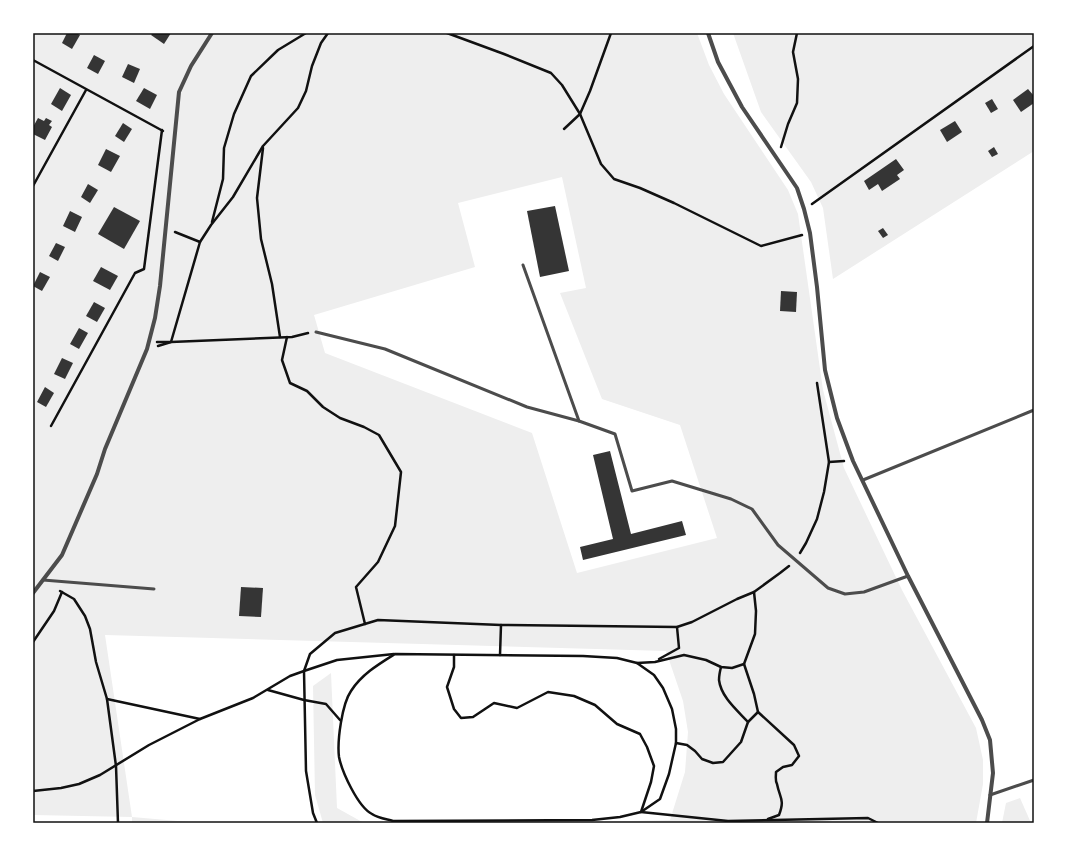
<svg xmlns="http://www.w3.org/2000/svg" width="1067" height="856" viewBox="0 0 1067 856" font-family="Rubik,sans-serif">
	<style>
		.green { fill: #eee; fill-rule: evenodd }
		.building { fill: #353535 }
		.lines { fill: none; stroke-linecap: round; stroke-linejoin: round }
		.path { stroke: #111; stroke-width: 2.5 }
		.service { stroke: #4c4c4c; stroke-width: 3 }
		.minor { stroke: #4c4c4c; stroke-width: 4 }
		.neatline { fill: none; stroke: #111; stroke-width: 1.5 }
	</style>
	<rect width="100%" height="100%" fill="#fff"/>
	<!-- green -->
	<g class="green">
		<path d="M 33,33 L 697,33 L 709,65 L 724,94 L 788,190 L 798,214 L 823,390 L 844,468 L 902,590 L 976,728 L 983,760 L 983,784 L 976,823 L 549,823 L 670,820 L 685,772 L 688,732 L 683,701 L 666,651 L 105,635 L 132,817 L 201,823 L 132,823 L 132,817 L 33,815 ZM 562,177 L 586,288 L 560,293 L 602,399 L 680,425 L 717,538 L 577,573 L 532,433 L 325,353 L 314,315 L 475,267 L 458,203 Z"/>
		<path d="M 733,33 L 1034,33 L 1034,151 L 833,279 L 823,208 L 811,182 L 761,112 Z"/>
		<path d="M 331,673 L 337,808 L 364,823 L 323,823 L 315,795 L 313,686 Z"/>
		<path d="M 1020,798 L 1031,823 L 1002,823 L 1006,803 Z"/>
	</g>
	<!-- building -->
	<g class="building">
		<path d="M 67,33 L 76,33 L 80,35 L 72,49 L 62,43 Z"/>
		<path d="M 153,33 L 171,33 L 164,44 L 151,35 Z"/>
		<path d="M 94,55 L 105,61 L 98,74 L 87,68 Z"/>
		<path d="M 128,64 L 140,69 L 134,83 L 122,77 Z"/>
		<path d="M 60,88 L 71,95 L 62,111 L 51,104 Z"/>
		<path d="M 144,88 L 157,95 L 150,109 L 136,101 Z"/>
		<path d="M 1028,89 L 1034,96 L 1034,103 L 1021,112 L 1013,100 Z"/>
		<path d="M 992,99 L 998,109 L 991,113 L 985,103 Z"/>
		<path d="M 38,118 L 44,121 L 46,118 L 52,121 L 49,125 L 52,127 L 45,140 L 33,134 L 33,127 Z"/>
		<path d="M 955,121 L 962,132 L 947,142 L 940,130 Z"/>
		<path d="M 123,123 L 132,129 L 124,142 L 115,136 Z"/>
		<path d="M 994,147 L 998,154 L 992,157 L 988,151 Z"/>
		<path d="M 106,149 L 120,156 L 111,172 L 98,165 Z"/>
		<path d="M 896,159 L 904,170 L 897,175 L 900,179 L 882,191 L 878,184 L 869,190 L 864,181 Z"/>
		<path d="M 88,184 L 98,190 L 90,203 L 81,197 Z"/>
		<path d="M 555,206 L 569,271 L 540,277 L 527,211 Z"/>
		<path d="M 114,207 L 140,221 L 124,249 L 98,234 Z"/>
		<path d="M 70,211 L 82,217 L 75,232 L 63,226 Z"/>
		<path d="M 883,228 L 888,235 L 883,238 L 878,231 Z"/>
		<path d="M 56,243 L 65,247 L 58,261 L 49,256 Z"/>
		<path d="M 101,267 L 118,276 L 110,290 L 93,281 Z"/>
		<path d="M 40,272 L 50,277 L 42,291 L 33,286 Z"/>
		<path d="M 781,291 L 797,292 L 796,312 L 780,311 Z"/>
		<path d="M 94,302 L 105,308 L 97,322 L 86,316 Z"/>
		<path d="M 79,328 L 88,333 L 79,349 L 70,344 Z"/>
		<path d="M 62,358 L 73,363 L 65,379 L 54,374 Z"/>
		<path d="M 45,387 L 54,393 L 46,407 L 37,402 Z"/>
		<path d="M 610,451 L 631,534 L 682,521 L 686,535 L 583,560 L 580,547 L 613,539 L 593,455 Z"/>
		<path d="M 241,587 L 263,588 L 261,617 L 239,616 Z"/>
	</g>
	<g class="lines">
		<!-- path -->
		<g class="path">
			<path d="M 447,33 L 504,54 L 551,73 L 562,85 L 580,114 L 601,164 L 614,179 L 640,188 L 674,203 L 761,246 L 802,235"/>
			<path d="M 33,60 L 163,131"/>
			<path d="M 564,129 L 580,114 L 590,91 L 611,33"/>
			<path d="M 781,147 L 788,124 L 797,103 L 798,79 L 793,52 L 797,33"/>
			<path d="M 263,148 L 257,198 L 261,239 L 272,284 L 280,337"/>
			<path d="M 33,186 L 86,90"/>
			<path d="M 812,204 L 1034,46"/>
			<path d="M 212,222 L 223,179 L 224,148 L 234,114 L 251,76 L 278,50 L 306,33"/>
			<path d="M 175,232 L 200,242"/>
			<path d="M 287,337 L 282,360 L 290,383 L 307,391 L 323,407 L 340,418 L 364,427 L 379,435 L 401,472 L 395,526 L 378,562 L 356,587 L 365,624"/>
			<path d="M 157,342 L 171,342 L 200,242 L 211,225 L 233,197 L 263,146 L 298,108 L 306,91 L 312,66 L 321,43 L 328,33"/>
			<path d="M 158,346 L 171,342 L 292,337 L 308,333"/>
			<path d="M 51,426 L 135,273 L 144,269 L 162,130"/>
			<path d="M 829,462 L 844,461"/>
			<path d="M 800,553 L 806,543 L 817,519 L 824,492 L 829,462 L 817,383"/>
			<path d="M 60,591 L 74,599 L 85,616 L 90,629 L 96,662 L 107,699 L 116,766 L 118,823"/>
			<path d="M 33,642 L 54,611 L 62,592"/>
			<path d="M 395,654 L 583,656 L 617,658 L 637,663 L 654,675 L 663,688 L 672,709 L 676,729 L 676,743 L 669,774 L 660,799 L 641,812 L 620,817 L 592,820 L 393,821 C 386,819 378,818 372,814 C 358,807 342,772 339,757 C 337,741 342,704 351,691 C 362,674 379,664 395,654 Z"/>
			<path d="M 454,655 L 454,667 L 447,687 L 454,709 L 461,718 L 473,717 L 494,703 L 517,708 L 548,692 L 574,696 L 595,705 L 617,724 L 640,734 L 647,747 L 654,766 L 651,782 L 641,812 L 728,821 L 868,818 L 878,823"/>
			<path d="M 500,655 L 501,625"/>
			<path d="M 659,659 L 679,648 L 677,627"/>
			<path d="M 637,663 L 655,662 L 684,655 L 706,660 L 721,667 L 732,668 L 744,664 L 755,634 L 756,611 L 754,592"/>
			<path d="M 744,664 L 754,694 L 758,712 L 794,745 L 799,756 L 792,765 L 783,767 L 776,772 C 776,776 775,781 777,784 C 780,799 785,799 779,815 L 768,819"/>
			<path d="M 268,690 L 304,700 L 326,704 L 340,720"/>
			<path d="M 107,699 L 200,719"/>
			<path d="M 748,722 L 758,712"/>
			<path d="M 676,743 L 687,745 L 695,751 L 702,759 L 713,763 L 723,762 L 741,742 L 748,722 C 737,710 721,697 719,680 C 719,676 720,671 721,667"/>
			<path d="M 33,791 L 61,788 L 79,784 L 100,775 L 149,745 L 200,719 L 253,698 L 290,676 L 304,671 L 337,660 L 394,654"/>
			<path d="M 317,823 L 313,813 L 306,771 L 304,671 L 310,654 L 335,633 L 378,620 L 501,625 L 677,627 L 692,622 L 737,599 L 754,592 L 780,573 L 789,566"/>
		</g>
		<!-- service -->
		<g class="service">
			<path d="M 523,265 L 579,421 L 615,434 L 632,491 L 672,481 L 731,499 L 752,509 L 778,545 L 828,588 L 845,594 L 864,592 L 908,576"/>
			<path d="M 316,332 L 385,349 L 527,407 L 579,421"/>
			<path d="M 863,480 L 1034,410"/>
			<path d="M 43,580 L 154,589"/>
			<path d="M 990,795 L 1034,780"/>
		</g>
		<!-- minor -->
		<g class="minor">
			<path d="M 708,33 L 718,62 L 742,107 L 797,188 L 804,209 L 810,233 L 817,287 L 825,370 L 837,418 L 853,461 L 908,576 L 982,720 L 990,740 L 993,773 L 987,823"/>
			<path d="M 33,593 L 62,555 L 97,474 L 105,449 L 147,349 L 155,318 L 160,286 L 179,92 L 191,66 L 212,33"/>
		</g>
	</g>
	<!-- border -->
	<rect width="1067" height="856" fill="none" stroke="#ffffff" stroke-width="68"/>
	<rect x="34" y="34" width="999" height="788" class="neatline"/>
</svg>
